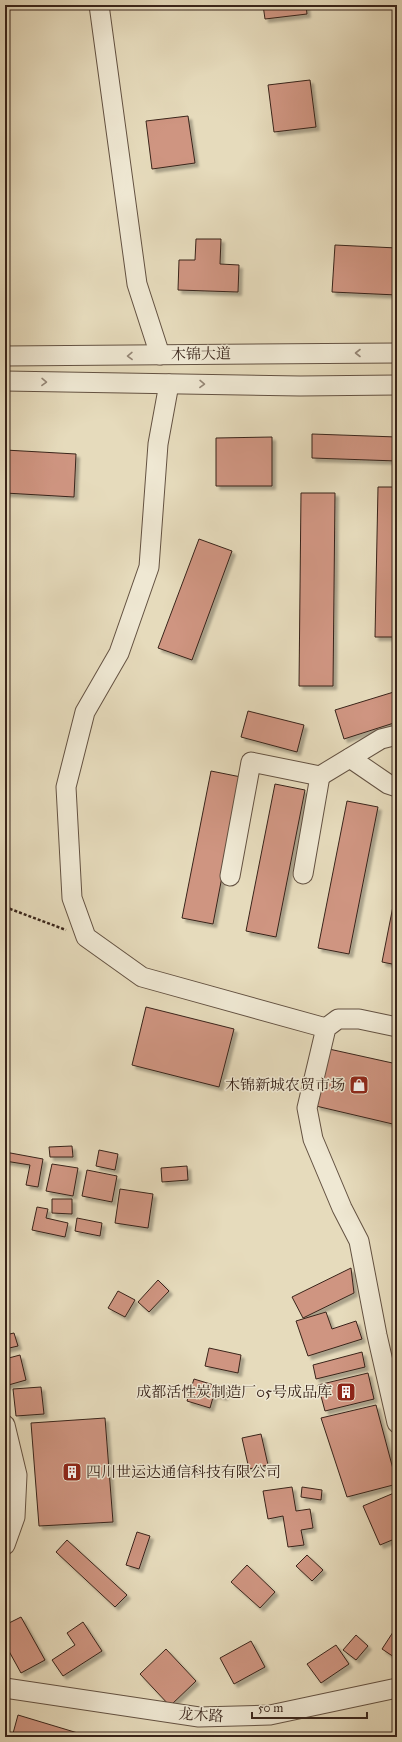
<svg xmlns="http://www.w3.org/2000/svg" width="402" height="1742" viewBox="0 0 402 1742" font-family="'IM FELL Great Primer','Noto Serif SC',serif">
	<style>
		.building { fill: #cf9581; stroke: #39241a; filter: url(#shadow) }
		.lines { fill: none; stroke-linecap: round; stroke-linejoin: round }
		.minor-casing { stroke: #645242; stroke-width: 21 }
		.path { stroke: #39241a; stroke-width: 2.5; stroke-dasharray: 3 2; stroke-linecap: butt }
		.minor { stroke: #efe8d3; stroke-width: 19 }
		.oneway { stroke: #948676 }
		.labels { text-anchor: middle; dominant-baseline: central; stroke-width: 3; stroke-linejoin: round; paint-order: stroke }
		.street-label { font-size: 15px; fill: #39241a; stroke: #efe8d3 }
		.poi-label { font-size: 15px; fill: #39241a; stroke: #efe8d3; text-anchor: end }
	</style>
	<defs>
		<filter id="shadow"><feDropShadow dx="3.5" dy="3.5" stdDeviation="1" flood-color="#0004"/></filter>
	</defs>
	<rect width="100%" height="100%" fill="#e6dbbc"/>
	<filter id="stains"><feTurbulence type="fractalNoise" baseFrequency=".005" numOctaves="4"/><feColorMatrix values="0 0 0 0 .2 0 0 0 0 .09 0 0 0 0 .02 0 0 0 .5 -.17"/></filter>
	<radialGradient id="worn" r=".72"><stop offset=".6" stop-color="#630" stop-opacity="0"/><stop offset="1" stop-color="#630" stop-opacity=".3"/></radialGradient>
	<!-- building -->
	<g class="building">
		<path d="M 263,5 L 306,5 L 307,14 L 265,19 Z"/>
		<path d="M 310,80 L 316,127 L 274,132 L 268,85 Z"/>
		<path d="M 397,99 L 397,130 L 394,130 Z"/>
		<path d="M 188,116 L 195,163 L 152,169 L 146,121 Z"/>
		<path d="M 196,239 L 221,239 L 220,264 L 239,265 L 238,292 L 178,290 L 179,260 L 195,260 Z"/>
		<path d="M 335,245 L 397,248 L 397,295 L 332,292 Z"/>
		<path d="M 312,434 L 397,437 L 397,461 L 312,458 Z"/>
		<path d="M 272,437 L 272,486 L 216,486 L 216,438 Z"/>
		<path d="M 5,450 L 76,454 L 74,497 L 5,493 Z"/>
		<path d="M 378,487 L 397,487 L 397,637 L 375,637 Z"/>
		<path d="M 301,493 L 335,493 L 333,686 L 299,686 Z"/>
		<path d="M 199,539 L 232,551 L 192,660 L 158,648 Z"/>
		<path d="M 397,691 L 397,722 L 344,739 L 335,710 Z"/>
		<path d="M 248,711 L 304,725 L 297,752 L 241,737 Z"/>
		<path d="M 211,771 L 241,777 L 213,924 L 182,918 Z"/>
		<path d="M 275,784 L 305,790 L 276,937 L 246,931 Z"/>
		<path d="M 347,801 L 378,807 L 349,954 L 318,948 Z"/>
		<path d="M 397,886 L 397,965 L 382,962 Z"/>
		<path d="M 146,1007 L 234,1029 L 219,1087 L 132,1065 Z"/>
		<path d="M 329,1049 L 397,1064 L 397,1125 L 316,1106 Z"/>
		<path d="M 72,1146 L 73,1157 L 50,1157 L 49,1147 Z"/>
		<path d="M 99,1150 L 118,1154 L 115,1170 L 96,1166 Z"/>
		<path d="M 5,1152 L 43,1159 L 38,1187 L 26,1185 L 30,1165 L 5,1161 Z"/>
		<path d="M 52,1164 L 78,1168 L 73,1196 L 46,1191 Z"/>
		<path d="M 187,1166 L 188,1180 L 162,1182 L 161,1168 Z"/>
		<path d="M 87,1170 L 117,1176 L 112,1202 L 82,1196 Z"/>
		<path d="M 120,1189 L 153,1194 L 148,1228 L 115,1223 Z"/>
		<path d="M 52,1199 L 72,1199 L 72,1214 L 52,1213 Z"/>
		<path d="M 37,1207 L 48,1209 L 46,1218 L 68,1223 L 65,1237 L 32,1230 Z"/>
		<path d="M 77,1218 L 102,1223 L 100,1236 L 75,1231 Z"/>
		<path d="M 351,1268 L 354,1293 L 303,1318 L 292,1297 Z"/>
		<path d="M 158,1280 L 169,1291 L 149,1312 L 138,1302 Z"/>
		<path d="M 118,1291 L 135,1300 L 125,1317 L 108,1308 Z"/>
		<path d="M 326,1312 L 332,1329 L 356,1321 L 362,1339 L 308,1356 L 296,1321 Z"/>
		<path d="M 14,1333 L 18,1346 L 5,1349 L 5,1335 Z"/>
		<path d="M 209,1348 L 241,1355 L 238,1373 L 205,1366 Z"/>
		<path d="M 362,1352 L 365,1367 L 316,1379 L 313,1365 Z"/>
		<path d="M 20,1355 L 26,1380 L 5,1386 L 5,1359 Z"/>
		<path d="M 368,1373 L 374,1399 L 325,1411 L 318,1385 Z"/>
		<path d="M 194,1379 L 227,1389 L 224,1397 L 214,1394 L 210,1408 L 187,1401 Z"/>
		<path d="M 41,1387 L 44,1414 L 16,1416 L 13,1389 Z"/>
		<path d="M 376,1405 L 397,1484 L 347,1497 L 321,1418 Z"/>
		<path d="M 105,1418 L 113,1522 L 39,1526 L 31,1423 Z"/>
		<path d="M 261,1434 L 268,1465 L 249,1469 L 242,1438 Z"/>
		<path d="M 292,1487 L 296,1511 L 310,1509 L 313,1528 L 301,1530 L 304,1545 L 288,1547 L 283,1516 L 268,1519 L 263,1491 Z"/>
		<path d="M 302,1487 L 322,1490 L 321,1500 L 301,1497 Z"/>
		<path d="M 394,1493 L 397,1501 L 397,1538 L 380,1545 L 363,1506 Z"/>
		<path d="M 137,1532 L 150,1536 L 139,1569 L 126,1565 Z"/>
		<path d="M 67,1540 L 127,1595 L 115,1607 L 56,1552 Z"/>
		<path d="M 307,1555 L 323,1570 L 312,1581 L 296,1566 Z"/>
		<path d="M 247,1565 L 275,1592 L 260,1608 L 231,1582 Z"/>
		<path d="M 21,1617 L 45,1660 L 21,1673 L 5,1644 L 5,1625 Z"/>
		<path d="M 83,1622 L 102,1651 L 63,1676 L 52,1660 L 75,1645 L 67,1633 Z"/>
		<path d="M 397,1626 L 397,1659 L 382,1649 Z"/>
		<path d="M 356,1635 L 368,1646 L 356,1660 L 343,1650 Z"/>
		<path d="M 251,1641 L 265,1667 L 234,1684 L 220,1658 Z"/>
		<path d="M 336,1645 L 349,1664 L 321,1683 L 307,1664 Z"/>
		<path d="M 166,1649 L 196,1681 L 170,1706 L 140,1674 Z"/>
		<path d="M 18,1715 L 91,1737 L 12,1737 Z"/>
	</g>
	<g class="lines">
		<defs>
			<g id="minor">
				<path d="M 99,5 L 137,284 L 160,355"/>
				<path d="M 5,356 L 397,353"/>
				<path d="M 5,381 L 300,386 L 397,385"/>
				<path d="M 169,384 L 158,444 L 149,567 L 119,653 L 85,712 L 66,787 L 72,898 L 86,937 L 142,977 L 326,1028"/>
				<path d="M 350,758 L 388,784 L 397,787"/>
				<path d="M 303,874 L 320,776"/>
				<path d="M 230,876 L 251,762 L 320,776 L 381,739 L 397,735"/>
				<path d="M 397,1027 L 359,1019 L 338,1019 L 326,1028 L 307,1108 L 313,1139 L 342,1208 L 359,1241 L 377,1335 L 397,1423"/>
				<path d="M 5,1425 L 17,1475 L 15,1517 L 5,1545"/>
				<path d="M 5,1688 L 199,1717 L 270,1715 L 397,1688"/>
			</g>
		</defs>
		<!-- minor casing -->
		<use href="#minor" class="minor-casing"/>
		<!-- path -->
		<path class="path" d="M 5,907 L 66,930"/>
		<!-- minor -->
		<use href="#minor" class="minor"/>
	</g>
	<!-- one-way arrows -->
	<defs><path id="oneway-chevron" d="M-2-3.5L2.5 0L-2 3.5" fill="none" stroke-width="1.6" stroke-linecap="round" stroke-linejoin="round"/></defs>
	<g class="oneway">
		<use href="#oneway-chevron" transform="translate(358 353) rotate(180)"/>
		<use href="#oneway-chevron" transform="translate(130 356) rotate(179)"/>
		<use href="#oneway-chevron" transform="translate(44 382) rotate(1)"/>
		<use href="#oneway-chevron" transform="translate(202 384) rotate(1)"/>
	</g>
	<!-- icons -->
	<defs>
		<symbol id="shop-square" viewBox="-11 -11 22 22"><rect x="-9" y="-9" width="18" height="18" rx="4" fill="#8f2418" stroke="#efe8d3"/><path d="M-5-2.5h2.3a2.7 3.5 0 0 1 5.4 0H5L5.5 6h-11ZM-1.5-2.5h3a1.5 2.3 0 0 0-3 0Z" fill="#fff"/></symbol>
		<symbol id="building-square" viewBox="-11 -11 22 22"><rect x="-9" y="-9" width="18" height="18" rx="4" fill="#8f2418" stroke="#efe8d3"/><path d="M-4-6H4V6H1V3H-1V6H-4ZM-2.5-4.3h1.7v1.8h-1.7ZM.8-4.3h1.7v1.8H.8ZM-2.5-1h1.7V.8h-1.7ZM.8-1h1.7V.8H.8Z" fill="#fff"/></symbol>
	</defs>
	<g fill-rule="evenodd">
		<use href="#shop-square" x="348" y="1074" width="22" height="22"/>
		<use href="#building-square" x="335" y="1381" width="22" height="22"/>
		<use href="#building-square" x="61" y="1461" width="22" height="22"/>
	</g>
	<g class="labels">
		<!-- street labels -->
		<g class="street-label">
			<text transform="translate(201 354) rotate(-1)">木锦大道</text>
			<text transform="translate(201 1715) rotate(3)">龙木路</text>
		</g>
		<!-- poi labels -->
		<g class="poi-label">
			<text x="345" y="1085">木锦新城农贸市场</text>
			<text x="332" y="1392">成都活性炭制造厂05号成品库</text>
			<text x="86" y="1472" text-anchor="start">四川世运达通信科技有限公司</text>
		</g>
	</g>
	<!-- margin -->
	<rect width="402" height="1742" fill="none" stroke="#e6dbbc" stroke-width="20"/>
	<rect x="6" y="6" width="390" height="1730" fill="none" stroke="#39241a" stroke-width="2"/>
	<rect x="10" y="10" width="382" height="1722" fill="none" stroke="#39241a"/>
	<!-- scale -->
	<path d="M252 1712v6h115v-6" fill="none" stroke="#39241a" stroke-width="2"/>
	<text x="258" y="1712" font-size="12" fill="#39241a" stroke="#efe8d3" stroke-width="3" paint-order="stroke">50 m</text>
	<rect width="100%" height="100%" filter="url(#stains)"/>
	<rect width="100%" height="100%" fill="url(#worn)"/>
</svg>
